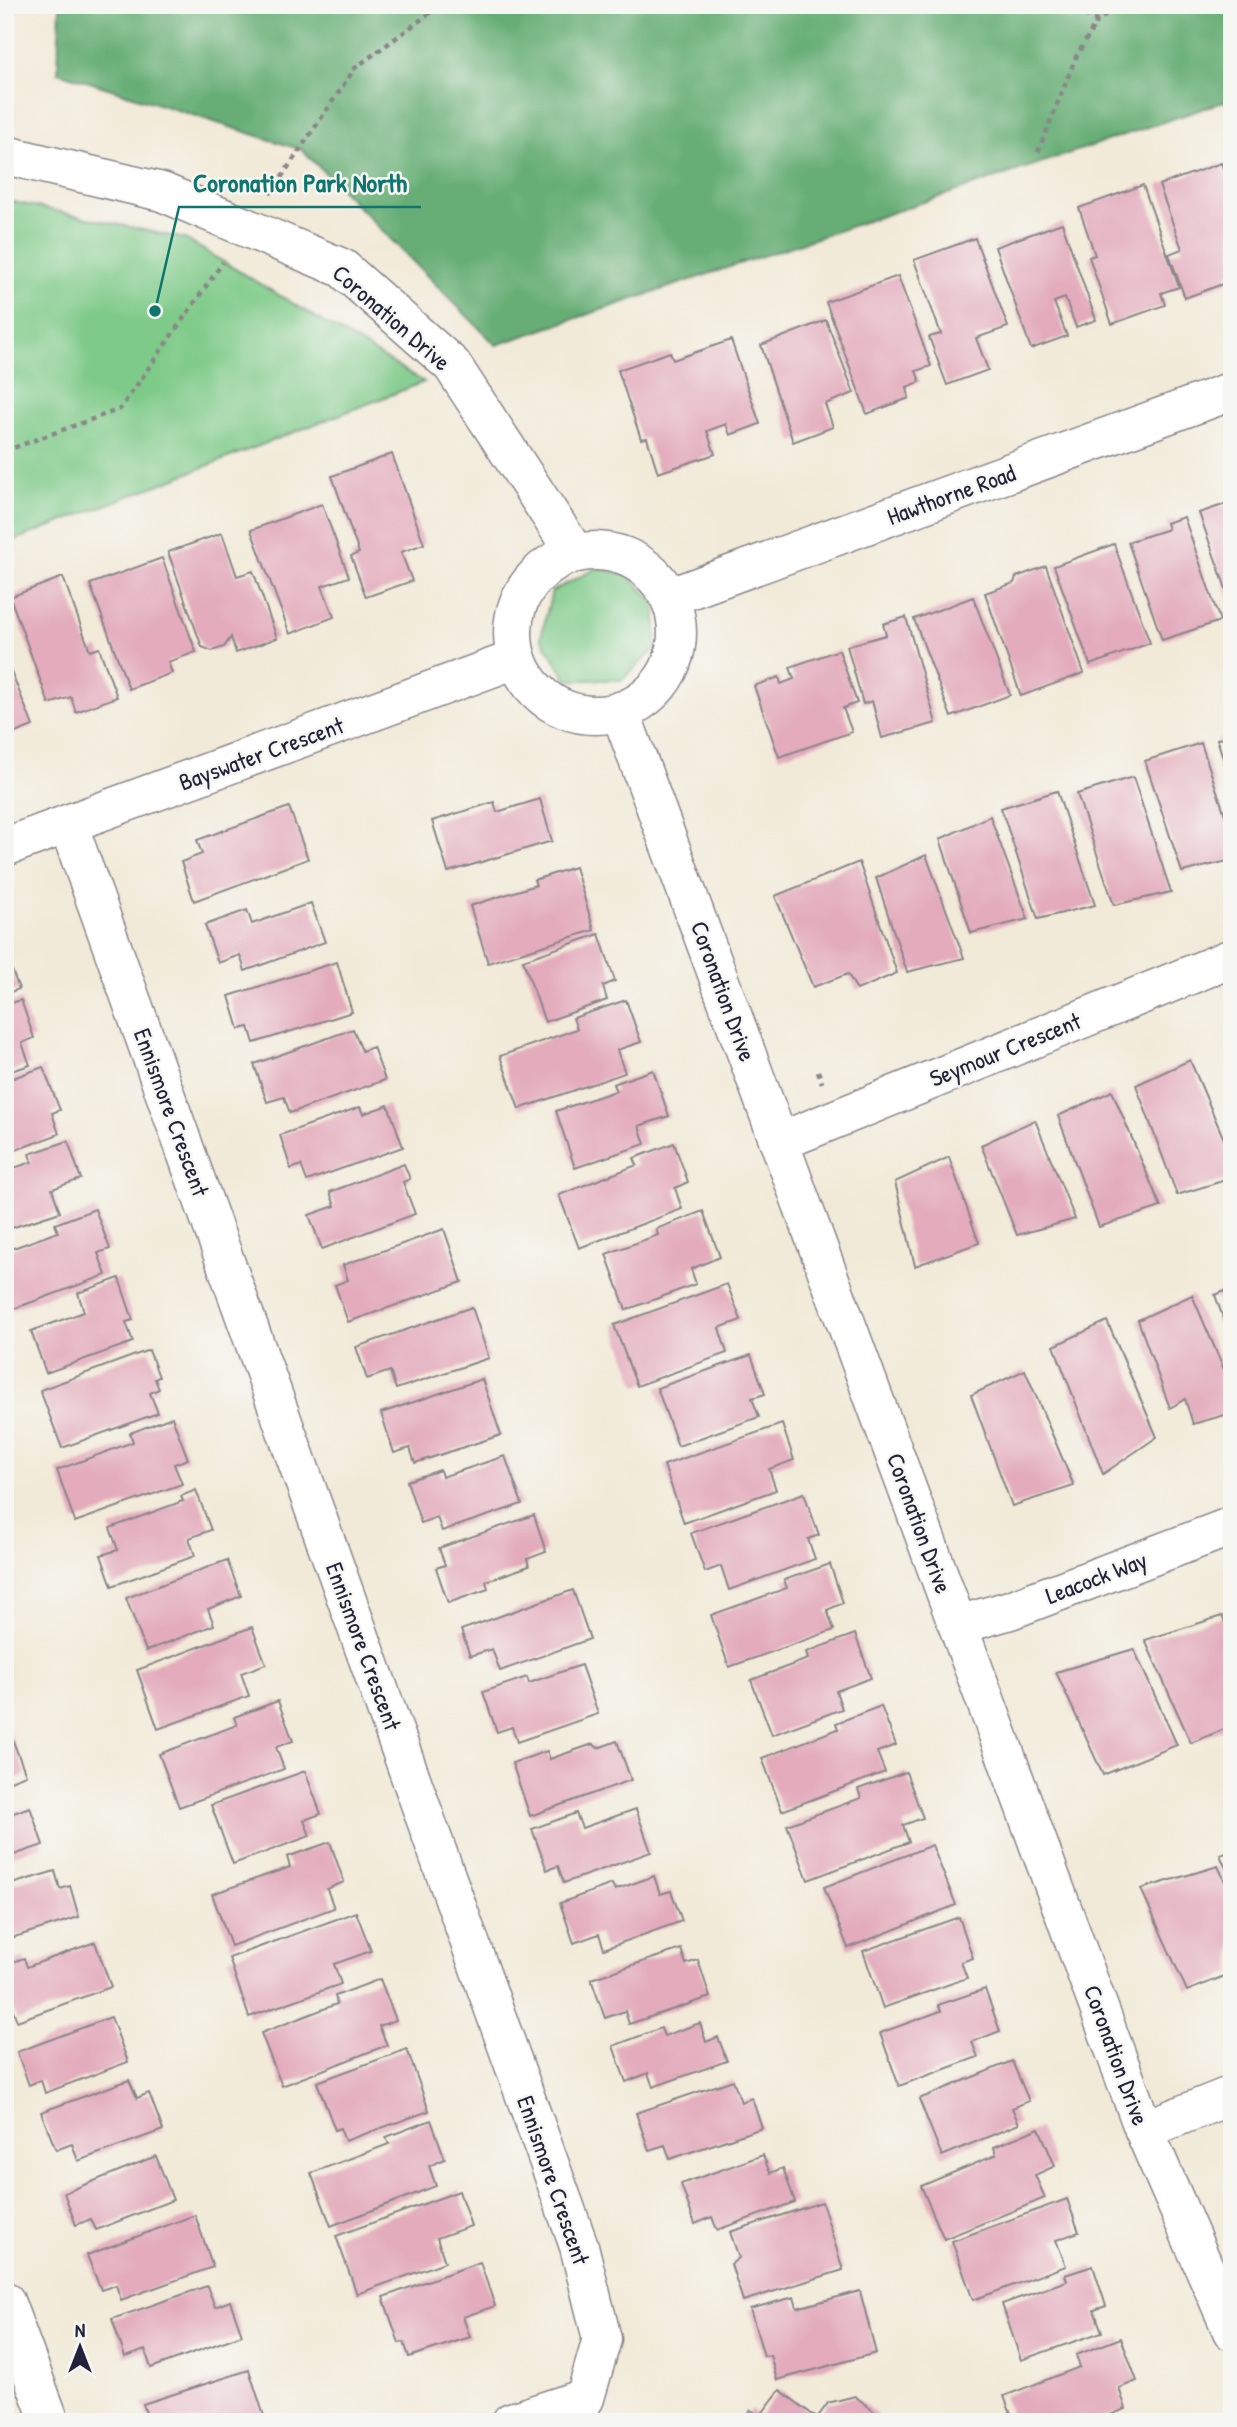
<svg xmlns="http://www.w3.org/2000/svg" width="1237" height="2427" viewBox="0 0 1237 2427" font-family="'Patrick Hand',sans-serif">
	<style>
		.green { fill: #7eca88; stroke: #507662; stroke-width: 2 }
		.forest { fill: #66ae74; stroke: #446858; stroke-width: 2 }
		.building { fill: #e3abbc }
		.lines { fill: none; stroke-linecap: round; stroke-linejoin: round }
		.street-casing { stroke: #8a868a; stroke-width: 41 }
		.secondary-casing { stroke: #8a868a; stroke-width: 41 }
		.path { stroke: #8a868a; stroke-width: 4.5; stroke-dasharray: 5 5; stroke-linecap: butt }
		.street { stroke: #fff; stroke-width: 38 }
		.secondary { stroke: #fff; stroke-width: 38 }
		.labels { text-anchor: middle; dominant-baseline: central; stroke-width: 5; stroke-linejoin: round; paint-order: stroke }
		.street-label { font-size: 24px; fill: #22223b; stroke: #f6f6f2 }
		.leader { fill: none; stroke: #0f766e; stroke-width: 2.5 }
		.callout-dot { fill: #0f766e; stroke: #f6f6f2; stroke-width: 2.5 }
		.callout-label { font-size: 26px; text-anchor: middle; font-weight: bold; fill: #0f766e; stroke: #f6f6f2; stroke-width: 5; stroke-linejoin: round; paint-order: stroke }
	</style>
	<rect width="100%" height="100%" fill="#f6f6f2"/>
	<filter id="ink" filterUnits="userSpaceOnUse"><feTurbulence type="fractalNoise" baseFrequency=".0143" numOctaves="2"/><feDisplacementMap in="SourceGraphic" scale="14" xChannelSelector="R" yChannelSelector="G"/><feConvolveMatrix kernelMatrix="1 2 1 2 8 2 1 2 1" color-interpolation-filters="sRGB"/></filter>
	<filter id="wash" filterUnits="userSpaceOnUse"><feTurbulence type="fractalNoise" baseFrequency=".00686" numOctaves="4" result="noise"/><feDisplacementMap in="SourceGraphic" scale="28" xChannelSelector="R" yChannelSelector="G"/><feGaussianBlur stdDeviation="1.57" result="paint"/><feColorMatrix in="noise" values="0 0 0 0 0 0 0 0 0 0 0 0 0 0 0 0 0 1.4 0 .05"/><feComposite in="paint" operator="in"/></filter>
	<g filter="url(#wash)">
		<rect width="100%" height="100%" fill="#f2ead8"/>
		<!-- green -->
		<g class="green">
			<path d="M 5,200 L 185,239 L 424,382 L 5,544 Z"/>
			<path d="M 597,568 L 628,575 L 656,604 L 656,648 L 622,680 L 567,680 L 541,637 L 552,591 Z"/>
		</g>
		<!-- forest -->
		<path class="forest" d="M 60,5 L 1232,5 L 1232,99 L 496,345 L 302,150 L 58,72 Z"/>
		<g id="blocks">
			<!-- building -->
			<g class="building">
				<path d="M 5,5 L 13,5 L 11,37 L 5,36 Z"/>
				<path d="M 1221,163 L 1232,192 L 1232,272 L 1227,274 L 1228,282 L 1185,298 L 1169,254 L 1182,249 L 1159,185 Z"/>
				<path d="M 1143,185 L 1179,287 L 1161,293 L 1165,305 L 1112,324 L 1089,257 L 1095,255 L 1079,208 Z"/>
				<path d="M 1062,223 L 1096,320 L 1076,327 L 1065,298 L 1054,302 L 1067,336 L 1031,349 L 995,247 Z"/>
				<path d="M 975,238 L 1008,327 L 976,338 L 988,370 L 947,385 L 929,337 L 941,334 L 914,260 Z"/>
				<path d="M 898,276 L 931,366 L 916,371 L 920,382 L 907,387 L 909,398 L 867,414 L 826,302 Z"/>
				<path d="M 826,320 L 854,393 L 825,404 L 833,427 L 793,442 L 761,345 Z"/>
				<path d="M 731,340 L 760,424 L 730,435 L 726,424 L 707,431 L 715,454 L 658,473 L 647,438 L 641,439 L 618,370 L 670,352 L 673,360 Z"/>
				<path d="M 392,454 L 424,544 L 401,552 L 412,581 L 366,597 L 351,556 L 359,553 L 332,476 Z"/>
				<path d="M 1232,502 L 1232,603 L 1231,603 L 1199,513 Z"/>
				<path d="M 322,504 L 349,577 L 322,586 L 334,617 L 290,634 L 251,530 Z"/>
				<path d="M 1184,517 L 1220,621 L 1162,640 L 1128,542 L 1168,529 L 1166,523 Z"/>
				<path d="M 222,533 L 237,576 L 253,571 L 277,638 L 236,653 L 231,637 L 224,647 L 212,651 L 202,647 L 168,552 Z"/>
				<path d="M 1114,544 L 1150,643 L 1090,665 L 1054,566 Z"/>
				<path d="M 162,558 L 196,652 L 168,662 L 172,673 L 129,689 L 90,584 Z"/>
				<path d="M 1046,566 L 1084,673 L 1021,696 L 985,593 L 1014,583 L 1016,577 Z"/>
				<path d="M 63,577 L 90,651 L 99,648 L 117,697 L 76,712 L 71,697 L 49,704 L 10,597 Z"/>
				<path d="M 973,597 L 1010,695 L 951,717 L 914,619 Z"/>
				<path d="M 906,617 L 936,723 L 882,738 L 872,701 L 863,704 L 847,646 L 886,635 L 883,624 Z"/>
				<path d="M 839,650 L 857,703 L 843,708 L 852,732 L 779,757 L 754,686 L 779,677 L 781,684 L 794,679 L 790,667 Z"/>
				<path d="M 5,656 L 33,726 L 5,737 Z"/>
				<path d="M 1232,735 L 1232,783 L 1231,783 L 1217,739 Z"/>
				<path d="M 1201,743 L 1232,836 L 1232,860 L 1182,872 L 1145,761 Z"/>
				<path d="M 1133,777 L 1171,892 L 1114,905 L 1077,794 Z"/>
				<path d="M 1057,791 L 1095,905 L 1038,919 L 1001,808 Z"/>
				<path d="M 540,799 L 552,841 L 448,872 L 432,821 L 494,802 L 497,812 Z"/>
				<path d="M 289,807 L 308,859 L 194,901 L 181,862 L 202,854 L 197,840 Z"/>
				<path d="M 990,816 L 1028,919 L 971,933 L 940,839 Z"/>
				<path d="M 926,855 L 964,958 L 907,972 L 876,878 Z"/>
				<path d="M 859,862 L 897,973 L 857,990 L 848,974 L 813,987 L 775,896 Z"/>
				<path d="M 575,867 L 594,930 L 488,963 L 470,906 L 536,885 L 534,880 Z"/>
				<path d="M 311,903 L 325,942 L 245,971 L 240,955 L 218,963 L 205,925 L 247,910 L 252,924 Z"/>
				<path d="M 599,934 L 615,981 L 603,986 L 607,1000 L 545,1022 L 523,960 Z"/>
				<path d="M 5,952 L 19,989 L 5,994 Z"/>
				<path d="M 337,962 L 352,1012 L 254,1043 L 249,1027 L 239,1029 L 229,996 Z"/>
				<path d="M 21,1000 L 34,1038 L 22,1043 L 30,1065 L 5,1073 L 5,1005 Z"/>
				<path d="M 626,1000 L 641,1042 L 617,1050 L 625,1073 L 519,1109 L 500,1056 L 577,1029 L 573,1018 Z"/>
				<path d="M 353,1029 L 362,1051 L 373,1047 L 385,1080 L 290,1113 L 284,1097 L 267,1102 L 254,1064 Z"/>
				<path d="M 1190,1060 L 1232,1158 L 1232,1178 L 1177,1195 L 1136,1085 Z"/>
				<path d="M 43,1067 L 60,1110 L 52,1113 L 59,1134 L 5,1154 L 5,1081 Z"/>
				<path d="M 653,1070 L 669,1116 L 639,1126 L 645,1144 L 575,1168 L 556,1111 L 616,1091 L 613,1084 Z"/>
				<path d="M 1112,1091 L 1161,1207 L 1099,1227 L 1058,1116 Z"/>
				<path d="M 388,1105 L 403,1147 L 307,1181 L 301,1165 L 291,1169 L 280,1135 L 360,1107 L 363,1114 Z"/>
				<path d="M 1035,1120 L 1075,1219 L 1017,1235 L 981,1145 Z"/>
				<path d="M 68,1141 L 81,1179 L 52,1189 L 60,1212 L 5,1230 L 5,1171 L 32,1162 L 29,1154 Z"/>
				<path d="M 674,1143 L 688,1182 L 675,1188 L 682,1209 L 579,1248 L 559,1195 L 637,1165 L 634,1158 Z"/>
				<path d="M 949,1157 L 979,1243 L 915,1266 L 895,1182 Z"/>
				<path d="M 404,1164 L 410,1179 L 403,1182 L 415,1214 L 322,1249 L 309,1215 L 335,1206 L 330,1192 Z"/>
				<path d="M 95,1209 L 110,1249 L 98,1253 L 106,1275 L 5,1312 L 5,1251 L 58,1232 L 55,1224 Z"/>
				<path d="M 703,1211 L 720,1257 L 691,1269 L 696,1284 L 626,1310 L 606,1254 L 658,1235 L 656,1229 Z"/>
				<path d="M 444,1229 L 462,1282 L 348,1322 L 335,1285 L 348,1280 L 343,1265 Z"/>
				<path d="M 119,1278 L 133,1320 L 126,1322 L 133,1342 L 46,1373 L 31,1331 L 84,1312 L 78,1293 Z"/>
				<path d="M 727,1284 L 741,1320 L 719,1328 L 727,1353 L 637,1386 L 614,1325 Z"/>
				<path d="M 1232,1288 L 1232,1339 L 1231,1340 L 1215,1295 Z"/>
				<path d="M 1192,1295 L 1232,1388 L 1232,1413 L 1193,1424 L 1185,1399 L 1170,1408 L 1138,1320 Z"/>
				<path d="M 472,1307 L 489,1358 L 396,1389 L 390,1371 L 367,1379 L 356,1347 Z"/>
				<path d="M 1107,1321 L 1157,1437 L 1103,1474 L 1054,1346 Z"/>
				<path d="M 149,1350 L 159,1377 L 155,1379 L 159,1389 L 150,1393 L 158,1413 L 62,1448 L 40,1390 Z"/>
				<path d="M 751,1355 L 765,1394 L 752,1398 L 759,1417 L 678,1446 L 657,1388 Z"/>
				<path d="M 1025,1370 L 1074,1486 L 1012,1506 L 971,1395 Z"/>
				<path d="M 482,1379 L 501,1435 L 415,1463 L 410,1448 L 394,1453 L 381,1413 Z"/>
				<path d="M 172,1417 L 188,1459 L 174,1464 L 182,1484 L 75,1522 L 57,1470 L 133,1442 L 130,1433 Z"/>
				<path d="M 782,1424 L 794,1460 L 769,1469 L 776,1490 L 684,1523 L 664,1465 Z"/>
				<path d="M 505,1456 L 522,1504 L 442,1531 L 437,1517 L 421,1523 L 407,1481 L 440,1470 L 442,1477 Z"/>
				<path d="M 196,1490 L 211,1530 L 189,1538 L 195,1556 L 112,1586 L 101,1555 L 118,1550 L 110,1528 L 183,1501 L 181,1496 Z"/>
				<path d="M 804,1493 L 819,1535 L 808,1539 L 815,1559 L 729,1590 L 721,1566 L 705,1572 L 691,1533 Z"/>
				<path d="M 534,1515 L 546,1552 L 527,1559 L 529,1566 L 486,1581 L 488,1589 L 448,1603 L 436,1568 L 445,1565 L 439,1548 Z"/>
				<path d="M 227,1560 L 241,1596 L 208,1609 L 214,1625 L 146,1651 L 126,1598 Z"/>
				<path d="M 830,1564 L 843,1603 L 827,1610 L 834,1630 L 729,1667 L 711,1615 L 787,1588 L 784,1580 Z"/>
				<path d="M 573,1590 L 590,1639 L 500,1671 L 492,1649 L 470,1656 L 461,1630 Z"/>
				<path d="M 1222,1616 L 1232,1638 L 1232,1726 L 1191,1743 L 1145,1640 Z"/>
				<path d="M 252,1627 L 266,1664 L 241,1673 L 249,1696 L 158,1729 L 137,1670 Z"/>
				<path d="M 855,1634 L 871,1678 L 836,1691 L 842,1709 L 772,1735 L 751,1680 L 808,1659 L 806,1652 Z"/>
				<path d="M 1134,1649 L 1177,1745 L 1103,1775 L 1056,1672 Z"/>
				<path d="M 581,1665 L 598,1714 L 517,1742 L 512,1727 L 497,1732 L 483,1692 L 527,1677 L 529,1683 Z"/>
				<path d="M 278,1701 L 293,1741 L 276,1747 L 284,1769 L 179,1807 L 159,1754 L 237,1725 L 234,1717 Z"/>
				<path d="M 881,1706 L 896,1745 L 877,1752 L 885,1772 L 782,1811 L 762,1758 L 838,1729 L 836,1723 Z"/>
				<path d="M 10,1733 L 26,1775 L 5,1783 L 5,1735 Z"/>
				<path d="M 617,1741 L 631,1780 L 530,1816 L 512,1763 L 547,1751 L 550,1759 L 593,1744 L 598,1748 Z"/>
				<path d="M 305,1771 L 321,1814 L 304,1820 L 310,1836 L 233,1864 L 211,1805 Z"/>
				<path d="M 906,1772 L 923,1818 L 903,1825 L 909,1842 L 808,1880 L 787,1825 L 861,1798 L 858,1789 Z"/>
				<path d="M 30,1807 L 43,1845 L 5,1858 L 5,1816 Z"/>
				<path d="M 636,1809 L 651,1852 L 564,1883 L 558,1866 L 547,1870 L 532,1829 L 576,1813 L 582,1828 Z"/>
				<path d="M 330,1842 L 344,1882 L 327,1889 L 334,1908 L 231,1946 L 212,1894 L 290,1867 L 287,1857 Z"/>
				<path d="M 932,1845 L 956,1905 L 848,1948 L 824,1887 Z"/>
				<path d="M 1232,1851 L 1232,1882 L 1220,1855 Z"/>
				<path d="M 1218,1866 L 1232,1897 L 1232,1973 L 1187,1991 L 1141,1889 Z"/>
				<path d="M 55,1871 L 60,1889 L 70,1886 L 79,1917 L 5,1940 L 5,1886 Z"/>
				<path d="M 654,1876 L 660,1894 L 671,1891 L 682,1921 L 604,1949 L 599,1934 L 574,1943 L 560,1903 L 612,1884 L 615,1890 Z"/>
				<path d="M 356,1912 L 371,1951 L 334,1964 L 341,1984 L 249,2017 L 229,1958 Z"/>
				<path d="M 959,1917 L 973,1958 L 961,1962 L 967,1978 L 883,2008 L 863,1951 Z"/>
				<path d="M 95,1942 L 111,1987 L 17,2021 L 10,2002 L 5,2003 L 5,1965 L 24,1958 L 27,1967 Z"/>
				<path d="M 681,1949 L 686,1964 L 698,1960 L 710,1997 L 629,2024 L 625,2011 L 605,2018 L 591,1979 Z"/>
				<path d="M 380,1979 L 396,2020 L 379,2026 L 387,2045 L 282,2086 L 261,2033 L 337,2004 L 335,1996 Z"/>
				<path d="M 985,1989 L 1000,2031 L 972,2042 L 978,2057 L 899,2086 L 880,2033 L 941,2011 L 938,2005 Z"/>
				<path d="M 111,2017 L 128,2062 L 45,2093 L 41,2080 L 29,2085 L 17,2052 Z"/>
				<path d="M 700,2023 L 706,2042 L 718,2037 L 727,2061 L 653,2087 L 648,2073 L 626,2082 L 613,2046 L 661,2028 L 664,2036 Z"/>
				<path d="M 407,2049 L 429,2111 L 345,2141 L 340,2128 L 335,2130 L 317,2082 Z"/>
				<path d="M 1012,2061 L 1029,2101 L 1012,2108 L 1019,2124 L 942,2156 L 919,2099 Z"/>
				<path d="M 129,2080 L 137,2098 L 149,2093 L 163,2130 L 78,2161 L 72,2144 L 56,2150 L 41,2112 Z"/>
				<path d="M 733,2080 L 741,2102 L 752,2098 L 762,2128 L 670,2159 L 665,2145 L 649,2150 L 636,2113 Z"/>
				<path d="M 431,2120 L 445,2159 L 429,2166 L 436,2186 L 331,2226 L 311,2173 L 389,2144 L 386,2137 Z"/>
				<path d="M 1039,2128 L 1055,2166 L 1035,2175 L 1045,2198 L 944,2239 L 921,2186 L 996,2155 L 994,2147 Z"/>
				<path d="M 763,2155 L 770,2173 L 783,2168 L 795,2202 L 717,2230 L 712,2217 L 695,2224 L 681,2184 Z"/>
				<path d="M 156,2156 L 173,2200 L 96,2230 L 91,2219 L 76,2225 L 64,2193 Z"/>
				<path d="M 459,2191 L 471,2226 L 437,2238 L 445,2262 L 357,2294 L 336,2236 Z"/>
				<path d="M 1067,2199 L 1079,2232 L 1056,2240 L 1066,2266 L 973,2300 L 952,2241 Z"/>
				<path d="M 822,2202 L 843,2270 L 743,2301 L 731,2264 L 739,2258 L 730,2232 Z"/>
				<path d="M 195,2215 L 213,2267 L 121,2300 L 116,2285 L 101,2290 L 87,2255 Z"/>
				<path d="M 480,2262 L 495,2306 L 463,2317 L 470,2337 L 409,2357 L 404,2342 L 399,2343 L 383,2297 Z"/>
				<path d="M 1093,2266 L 1106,2306 L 1094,2310 L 1102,2332 L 1021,2360 L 1002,2304 L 1067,2281 L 1065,2275 Z"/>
				<path d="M 207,2286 L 215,2307 L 230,2301 L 242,2335 L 151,2368 L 145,2350 L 125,2357 L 112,2319 Z"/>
				<path d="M 860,2291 L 876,2353 L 777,2380 L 770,2355 L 764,2356 L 750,2309 L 794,2297 L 797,2308 Z"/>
				<path d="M 1121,2338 L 1137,2381 L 1119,2388 L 1126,2409 L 1092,2422 L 1014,2422 L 1004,2396 L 1080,2367 L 1076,2355 Z"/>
				<path d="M 249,2370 L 265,2419 L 149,2422 L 143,2404 Z"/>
				<path d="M 780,2390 L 817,2418 L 828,2403 L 855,2396 L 877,2414 L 877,2422 L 742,2422 L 751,2410 L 760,2416 Z"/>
			</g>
		</g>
	</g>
	<g filter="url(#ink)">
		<use href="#blocks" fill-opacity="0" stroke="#8a868a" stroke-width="2"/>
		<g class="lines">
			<defs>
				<g id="street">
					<path d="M 68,824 L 579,2246 L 602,2339 L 585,2398 L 511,2422"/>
					<path d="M 5,847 L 516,659"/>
					<path d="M 779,1142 L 1232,958"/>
					<path d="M 958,1625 L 1010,1610 L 1232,1526"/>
					<path d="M 1144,2130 L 1232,2095"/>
					<path d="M 5,2301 L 50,2422"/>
				</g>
				<g id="secondary">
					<path d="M 5,155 L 162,192 L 342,268 L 452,365 L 575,553"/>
					<circle cx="595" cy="633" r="82"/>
					<path d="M 670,597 L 1232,391"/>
					<path d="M 620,711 L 1144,2130 L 1232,2331"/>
				</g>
			</defs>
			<!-- street casing -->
			<use href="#street" class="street-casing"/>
			<!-- secondary casing -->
			<use href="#secondary" class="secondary-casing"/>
			<!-- path -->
			<g class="path">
				<path d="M 1067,5 L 1097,21"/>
				<path d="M 1087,5 L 1089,17"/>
				<path d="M 1038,152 L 1076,57 L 1097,21 L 1120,5"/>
				<path d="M 270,194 L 355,68 L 441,5"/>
				<path d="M 5,451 L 120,409 L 223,262"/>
				<path d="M 818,1071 L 822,1083"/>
			</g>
			<!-- street -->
			<use href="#street" class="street"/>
			<!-- secondary -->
			<use href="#secondary" class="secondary"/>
		</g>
	</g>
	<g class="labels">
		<!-- street labels -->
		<g class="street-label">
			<text transform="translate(392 317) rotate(41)">Coronation Drive</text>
			<text transform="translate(951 494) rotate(-20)">Hawthorne Road</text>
			<text transform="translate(261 753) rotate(-20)">Bayswater Crescent</text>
			<text transform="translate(724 991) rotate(70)">Coronation Drive</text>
			<text transform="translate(1005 1049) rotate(-22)">Seymour Crescent</text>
			<text transform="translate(172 1112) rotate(70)">Ennismore Crescent</text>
			<text transform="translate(920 1523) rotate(70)">Coronation Drive</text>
			<text transform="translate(1096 1577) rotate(-21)">Leacock Way</text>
			<text transform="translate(364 1646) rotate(70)">Ennismore Crescent</text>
			<text transform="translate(1117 2055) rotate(70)">Coronation Drive</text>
			<text transform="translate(554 2180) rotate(71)">Ennismore Crescent</text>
		</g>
	</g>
	<!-- callouts -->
	<path class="leader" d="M155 311L179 207H421"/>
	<circle class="callout-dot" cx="155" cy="311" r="7"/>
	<g class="callout-label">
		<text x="300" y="192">Coronation Park North</text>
	</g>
	<!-- margin -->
	<rect width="1237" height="2427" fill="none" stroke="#f6f6f2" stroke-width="28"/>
	<!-- north arrow -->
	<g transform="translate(80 2347)" stroke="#f6f6f2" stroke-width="5" paint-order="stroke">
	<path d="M0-5L12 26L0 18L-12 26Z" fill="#22223b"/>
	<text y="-10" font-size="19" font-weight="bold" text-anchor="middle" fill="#22223b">N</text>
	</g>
</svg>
